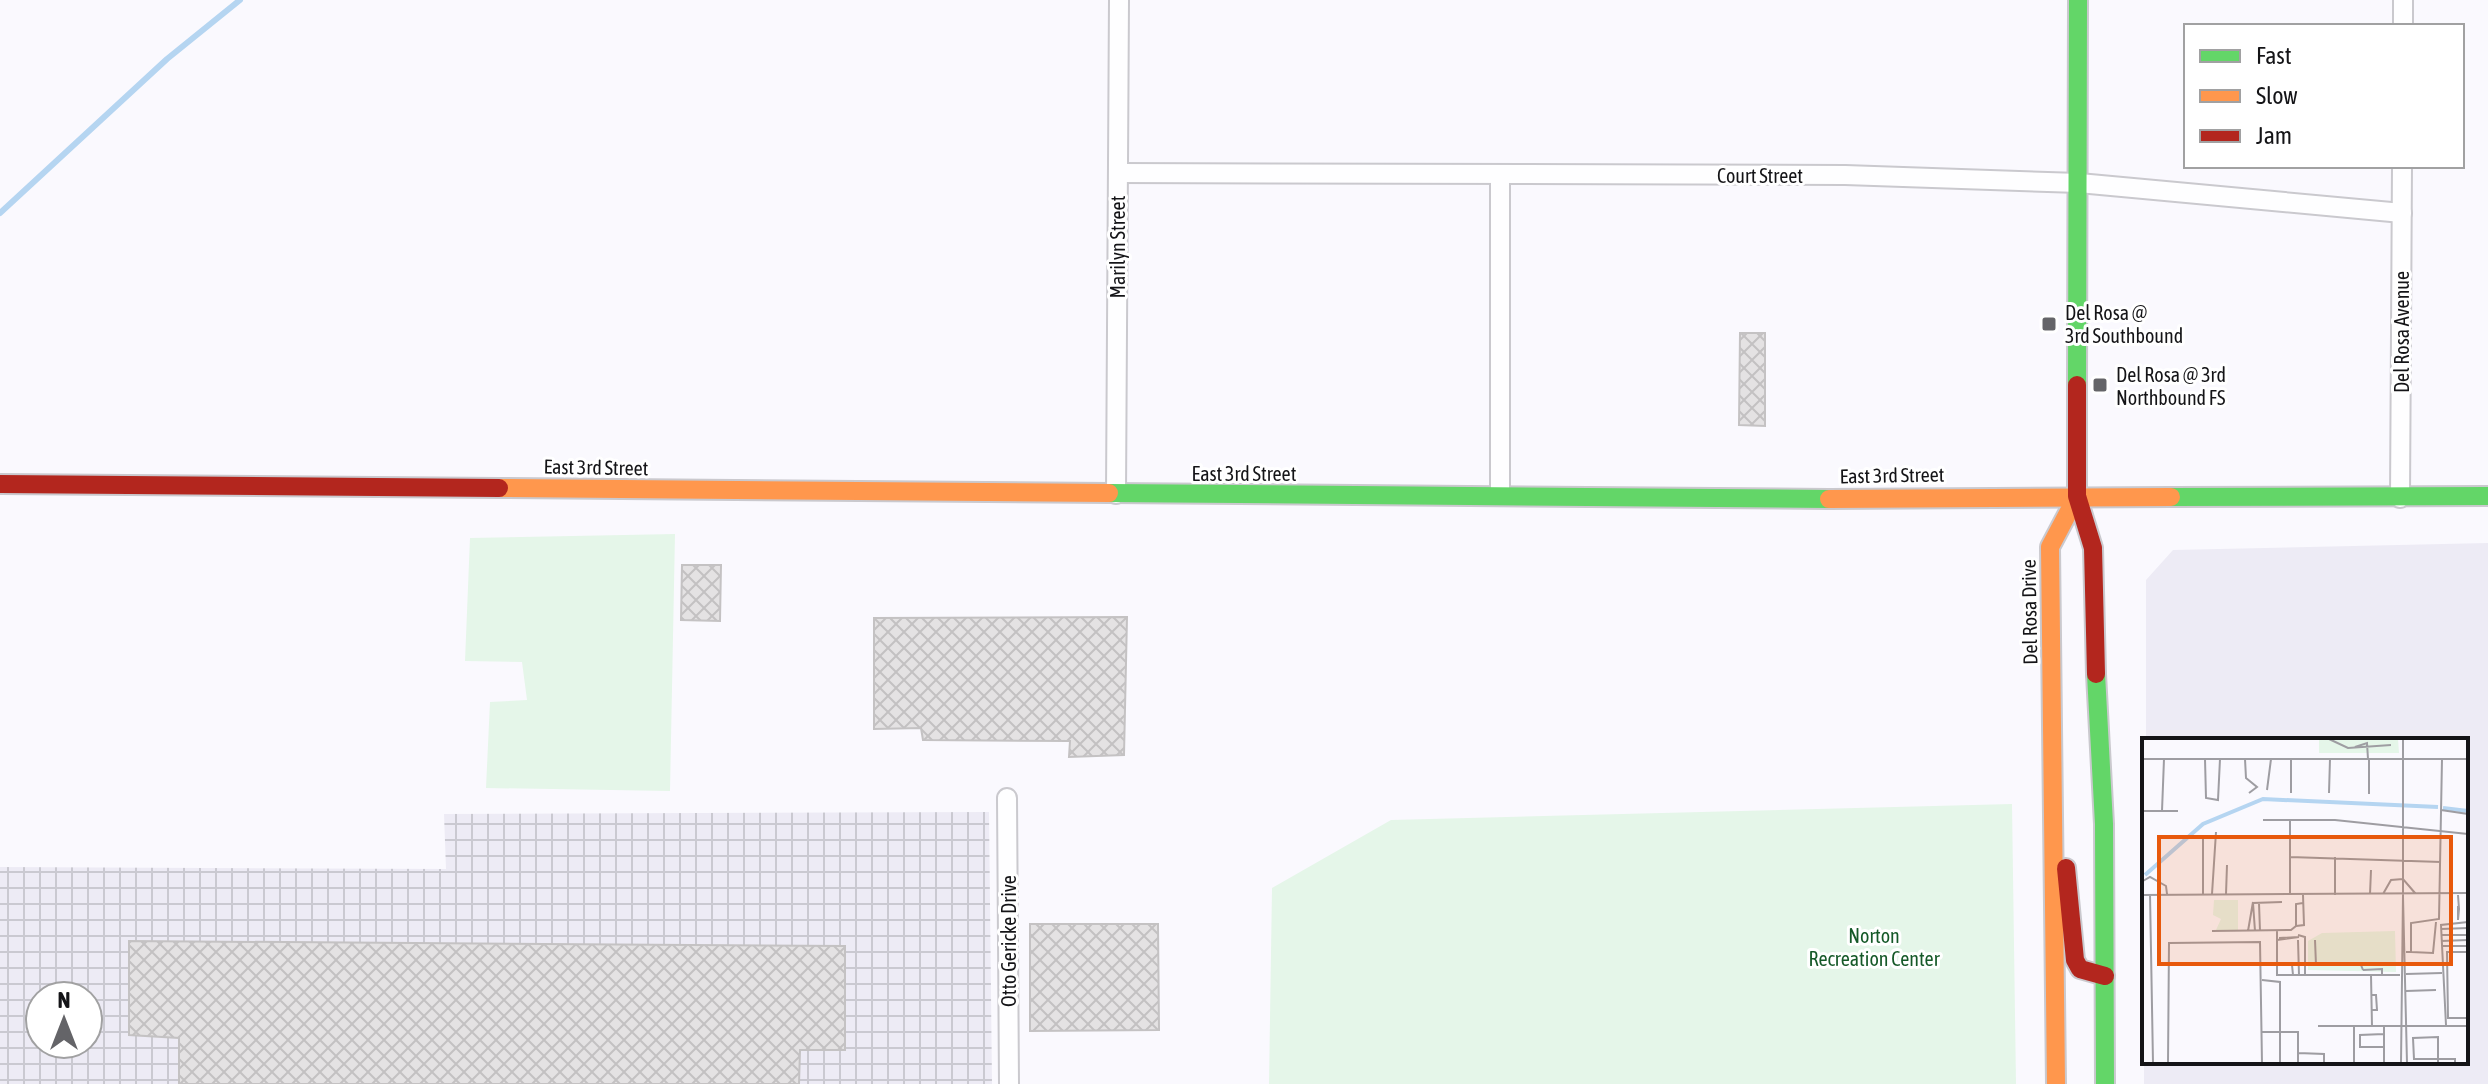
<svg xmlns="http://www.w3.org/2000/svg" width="2488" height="1084" viewBox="0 0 2488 1084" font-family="'Asap Condensed',sans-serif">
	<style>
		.built { fill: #edebf5 }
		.industrial { fill: url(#industrial-grid); fill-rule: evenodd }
		.green { fill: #e5f6e9 }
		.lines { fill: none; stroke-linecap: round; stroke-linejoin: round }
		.stream { stroke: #b5d5f1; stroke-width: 6 }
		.building { fill: url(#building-cross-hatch); stroke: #c4c2c3; stroke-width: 2 }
		.street-casing { stroke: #cac9ce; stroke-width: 22 }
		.fast-casing { stroke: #cac9ce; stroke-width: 22 }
		.slow-casing { stroke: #cac9ce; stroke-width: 22 }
		.jam-casing { stroke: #cac9ce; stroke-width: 22 }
		.street { stroke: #fefeff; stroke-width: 18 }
		.fast { stroke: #63d668; stroke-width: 18 }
		.slow { stroke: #ff974d; stroke-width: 18 }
		.jam { stroke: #b3261e; stroke-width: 18 }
		.poi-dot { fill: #646468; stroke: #fff; stroke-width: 3 }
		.labels { text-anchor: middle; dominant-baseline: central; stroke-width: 6; stroke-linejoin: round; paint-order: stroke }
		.street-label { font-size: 20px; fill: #141417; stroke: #fff }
		.poi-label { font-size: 20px; fill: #141417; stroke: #fff; text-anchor: start }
		.park-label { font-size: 20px; fill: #155928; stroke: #fff }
		.inset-river { fill: none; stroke: #b5d5f1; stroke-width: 4 }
		.inset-road { fill: none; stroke: #9e9da2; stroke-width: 2 }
		.view { fill: #e8590c; fill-opacity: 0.15; stroke: #e8590c; stroke-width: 4 }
		.inset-edge { fill: none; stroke: #141417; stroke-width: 4 }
	</style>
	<defs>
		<pattern id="industrial-grid" width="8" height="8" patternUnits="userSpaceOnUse" patternTransform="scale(2)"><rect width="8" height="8" fill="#edebf5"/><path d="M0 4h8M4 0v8" fill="none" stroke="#cac9d1"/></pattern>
		<pattern id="building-cross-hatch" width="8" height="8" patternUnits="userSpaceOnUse" patternTransform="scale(2)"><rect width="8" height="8" fill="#e4e2e3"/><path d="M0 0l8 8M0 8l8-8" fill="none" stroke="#c3c1c2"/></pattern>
	</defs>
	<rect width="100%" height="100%" fill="#faf9fe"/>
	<!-- built -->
	<path class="built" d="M 2488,543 L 2488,1084 L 2144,1084 L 2144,1062 L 2466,1062 L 2466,740 L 2146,740 L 2146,580 L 2173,550 Z"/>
	<!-- industrial -->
	<path class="industrial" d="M 989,812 L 992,1084 L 0,1084 L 0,867 L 446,869 L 444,814 ZM 40,996 L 88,996 L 88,1044 L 40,1044 Z"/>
	<!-- green -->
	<g class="green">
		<path d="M 675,534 L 670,791 L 486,788 L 490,702 L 527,700 L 522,662 L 465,661 L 470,538 Z"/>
		<path d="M 2012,804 L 2016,1084 L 1269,1084 L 1272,888 L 1391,820 Z"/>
	</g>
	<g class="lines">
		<!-- stream -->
		<path class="stream" d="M 0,213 L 167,59 L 240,0"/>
	</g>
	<!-- building -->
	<g class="building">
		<path d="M 1740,333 L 1765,333 L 1765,426 L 1739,425 Z"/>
		<path d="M 682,565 L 721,565 L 720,621 L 681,620 Z"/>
		<path d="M 1127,617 L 1124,755 L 1069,757 L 1070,741 L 923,740 L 921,728 L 874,729 L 874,618 Z"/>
		<path d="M 1030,924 L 1158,924 L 1159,1030 L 1030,1031 Z"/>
		<path d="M 129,941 L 845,946 L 845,1050 L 800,1050 L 799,1084 L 179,1084 L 179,1038 L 129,1035 Z"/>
	</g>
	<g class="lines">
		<defs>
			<g id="street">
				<path d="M 2403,26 L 2403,0"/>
				<path d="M 1118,173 L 1845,175 L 2079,183 L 2402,213"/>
				<path d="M 1116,494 L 1119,0"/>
				<path d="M 1500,496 L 1500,174"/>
				<path d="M 2400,498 L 2402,166"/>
				<path d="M 1007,798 L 1009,1084"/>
			</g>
			<g id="fast">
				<path d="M 2077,385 L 2078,0"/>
				<path d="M 1109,493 L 1829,499"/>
				<path d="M 2171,497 L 2488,496"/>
				<path d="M 2096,674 L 2104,824 L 2105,1084"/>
			</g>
			<g id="slow">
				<path d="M 499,488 L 1109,493"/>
				<path d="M 1829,499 L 2171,497"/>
				<path d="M 2056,1084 L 2050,547 L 2077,496"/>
			</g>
			<g id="jam">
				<path d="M 2077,385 L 2077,496 L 2093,548 L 2096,674"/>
				<path d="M 0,484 L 499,488"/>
				<path d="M 2066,868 L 2075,960 L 2080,969 L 2105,976"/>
			</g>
		</defs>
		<!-- street casing -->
		<use href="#street" class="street-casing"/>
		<!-- fast casing -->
		<use href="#fast" class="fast-casing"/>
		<!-- slow casing -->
		<use href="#slow" class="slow-casing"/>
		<!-- jam casing -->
		<use href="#jam" class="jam-casing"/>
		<!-- street -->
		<use href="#street" class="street"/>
		<!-- fast -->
		<use href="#fast" class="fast"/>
		<!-- slow -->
		<use href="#slow" class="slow"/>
		<!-- jam -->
		<use href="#jam" class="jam"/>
	</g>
	<!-- markers -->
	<g class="poi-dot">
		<rect x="2041" y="316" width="16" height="16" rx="4"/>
		<rect x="2092" y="377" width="16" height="16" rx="4"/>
	</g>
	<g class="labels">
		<!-- street labels -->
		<g class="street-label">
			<text x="1760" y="175">Court Street</text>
			<text transform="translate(1117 247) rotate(-90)">Marilyn Street</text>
			<text transform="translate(2401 332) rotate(-90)">Del Rosa Avenue</text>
			<text transform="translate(596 467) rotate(1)">East 3rd Street</text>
			<text x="1244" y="473">East 3rd Street</text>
			<text transform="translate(1892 475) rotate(-1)">East 3rd Street</text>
			<text transform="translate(2029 612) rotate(-91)">Del Rosa Drive</text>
			<text transform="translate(1008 941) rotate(-90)">Otto Gericke Drive</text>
		</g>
		<!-- poi labels -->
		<g class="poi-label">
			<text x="2065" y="312">Del Rosa @<tspan x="2065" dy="23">3rd Southbound</tspan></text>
			<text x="2116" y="374">Del Rosa @ 3rd<tspan x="2116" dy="23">Northbound FS</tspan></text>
		</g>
		<!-- park labels -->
		<g class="park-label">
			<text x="1874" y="935">Norton<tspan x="1874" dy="23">Recreation Center</tspan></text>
		</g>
	</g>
	<!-- overview -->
	<g transform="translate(2142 738)">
		<rect width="326" height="326" fill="#faf9fe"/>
		<path d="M 177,1 L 256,1 L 257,15 L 177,15 ZM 72,162 L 96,162 L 96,192 L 74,192 L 79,181 L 71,177 ZM 253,193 L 254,234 L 166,232 L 166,203 L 180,195 Z" fill="#e5f6e9"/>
		<path class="inset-river" d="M 301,70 L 326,73M 3,137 L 61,86 L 121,61 L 296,69"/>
		<path class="inset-road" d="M 187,1 L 206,10 L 249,7M 213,9 L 225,5 L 226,21M 0,21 L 326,21M 63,21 L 64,60 L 76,62 L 78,21M 103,21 L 104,40 L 115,49 L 107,55M 125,52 L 129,21M 149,55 L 149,21M 187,55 L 188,21M 227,56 L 227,21M 299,72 L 326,76M 0,73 L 36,73M 20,73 L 22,21M 121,82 L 193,82 L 326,96M 148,119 L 299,124M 1,143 L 8,139 L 24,148 L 25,156M 8,156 L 11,325M 61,156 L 61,98M 70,156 L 74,94M 84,156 L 85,127M 228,156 L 229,132M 241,156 L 249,142 L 261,141 L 273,155M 0,157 L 326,155M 148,157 L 148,82M 193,157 L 193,119M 261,157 L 261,1M 316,157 L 317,171 L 316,182 L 316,168M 261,159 L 265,325M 117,165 L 118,193M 154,188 L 162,187 L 161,157M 299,191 L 326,190M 70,193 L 149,192 L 154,188 L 154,166 L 161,165M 106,193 L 111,164M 113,193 L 111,165 L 140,164M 135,193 L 135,237 L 258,237M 156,197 L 163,199 L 163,237M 299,197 L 326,197M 135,202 L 157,199 L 137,200M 156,202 L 157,237M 173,202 L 174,227 L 219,227 L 221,232M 299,203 L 326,202M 300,208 L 326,208M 264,214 L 269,214 L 269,185 L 297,181 L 300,21M 269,214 L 291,215 L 294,184M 326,214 L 305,214 L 306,280 L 326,280M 135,225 L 150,227 L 151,237M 221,232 L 240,231 L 240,237M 264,236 L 300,235M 229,237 L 230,288M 120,242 L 138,244 L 138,325M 264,253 L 294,252M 229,257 L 234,257 L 235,272 L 229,272M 304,287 L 299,187 L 326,184M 176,288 L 326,288M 212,288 L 212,325M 242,288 L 242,325M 120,294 L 156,294 L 156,325M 242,296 L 218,297 L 218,309 L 242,309M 156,315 L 182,316 L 182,325M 26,325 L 27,205 L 118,204 L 120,325M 259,325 L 261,157M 296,325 L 296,299 L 271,300 L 272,321 L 313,321 L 313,325"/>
		<path class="view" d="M 17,99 L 309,99 L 309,226 L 17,226 Z"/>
		<rect width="326" height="326" class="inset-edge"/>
	</g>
	<!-- legend -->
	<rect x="2184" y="24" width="280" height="144" fill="#ffffff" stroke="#a1a1a2" stroke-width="2"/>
	<rect x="2200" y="50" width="40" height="12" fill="#63d668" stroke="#a1a1a2" stroke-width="2"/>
	<text x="2256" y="64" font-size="24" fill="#141417">Fast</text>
	<rect x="2200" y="90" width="40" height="12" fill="#ff974d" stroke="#a1a1a2" stroke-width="2"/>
	<text x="2256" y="104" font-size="24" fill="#141417">Slow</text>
	<rect x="2200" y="130" width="40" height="12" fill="#b3261e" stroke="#a1a1a2" stroke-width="2"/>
	<text x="2256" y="144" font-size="24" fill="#141417">Jam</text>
	<!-- north arrow -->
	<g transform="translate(64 1020)"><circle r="38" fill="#ffffff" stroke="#a1a1a2" stroke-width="2"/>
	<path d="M0-6L14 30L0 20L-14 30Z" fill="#646468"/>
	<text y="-12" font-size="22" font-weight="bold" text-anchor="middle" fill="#141417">N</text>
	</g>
</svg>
